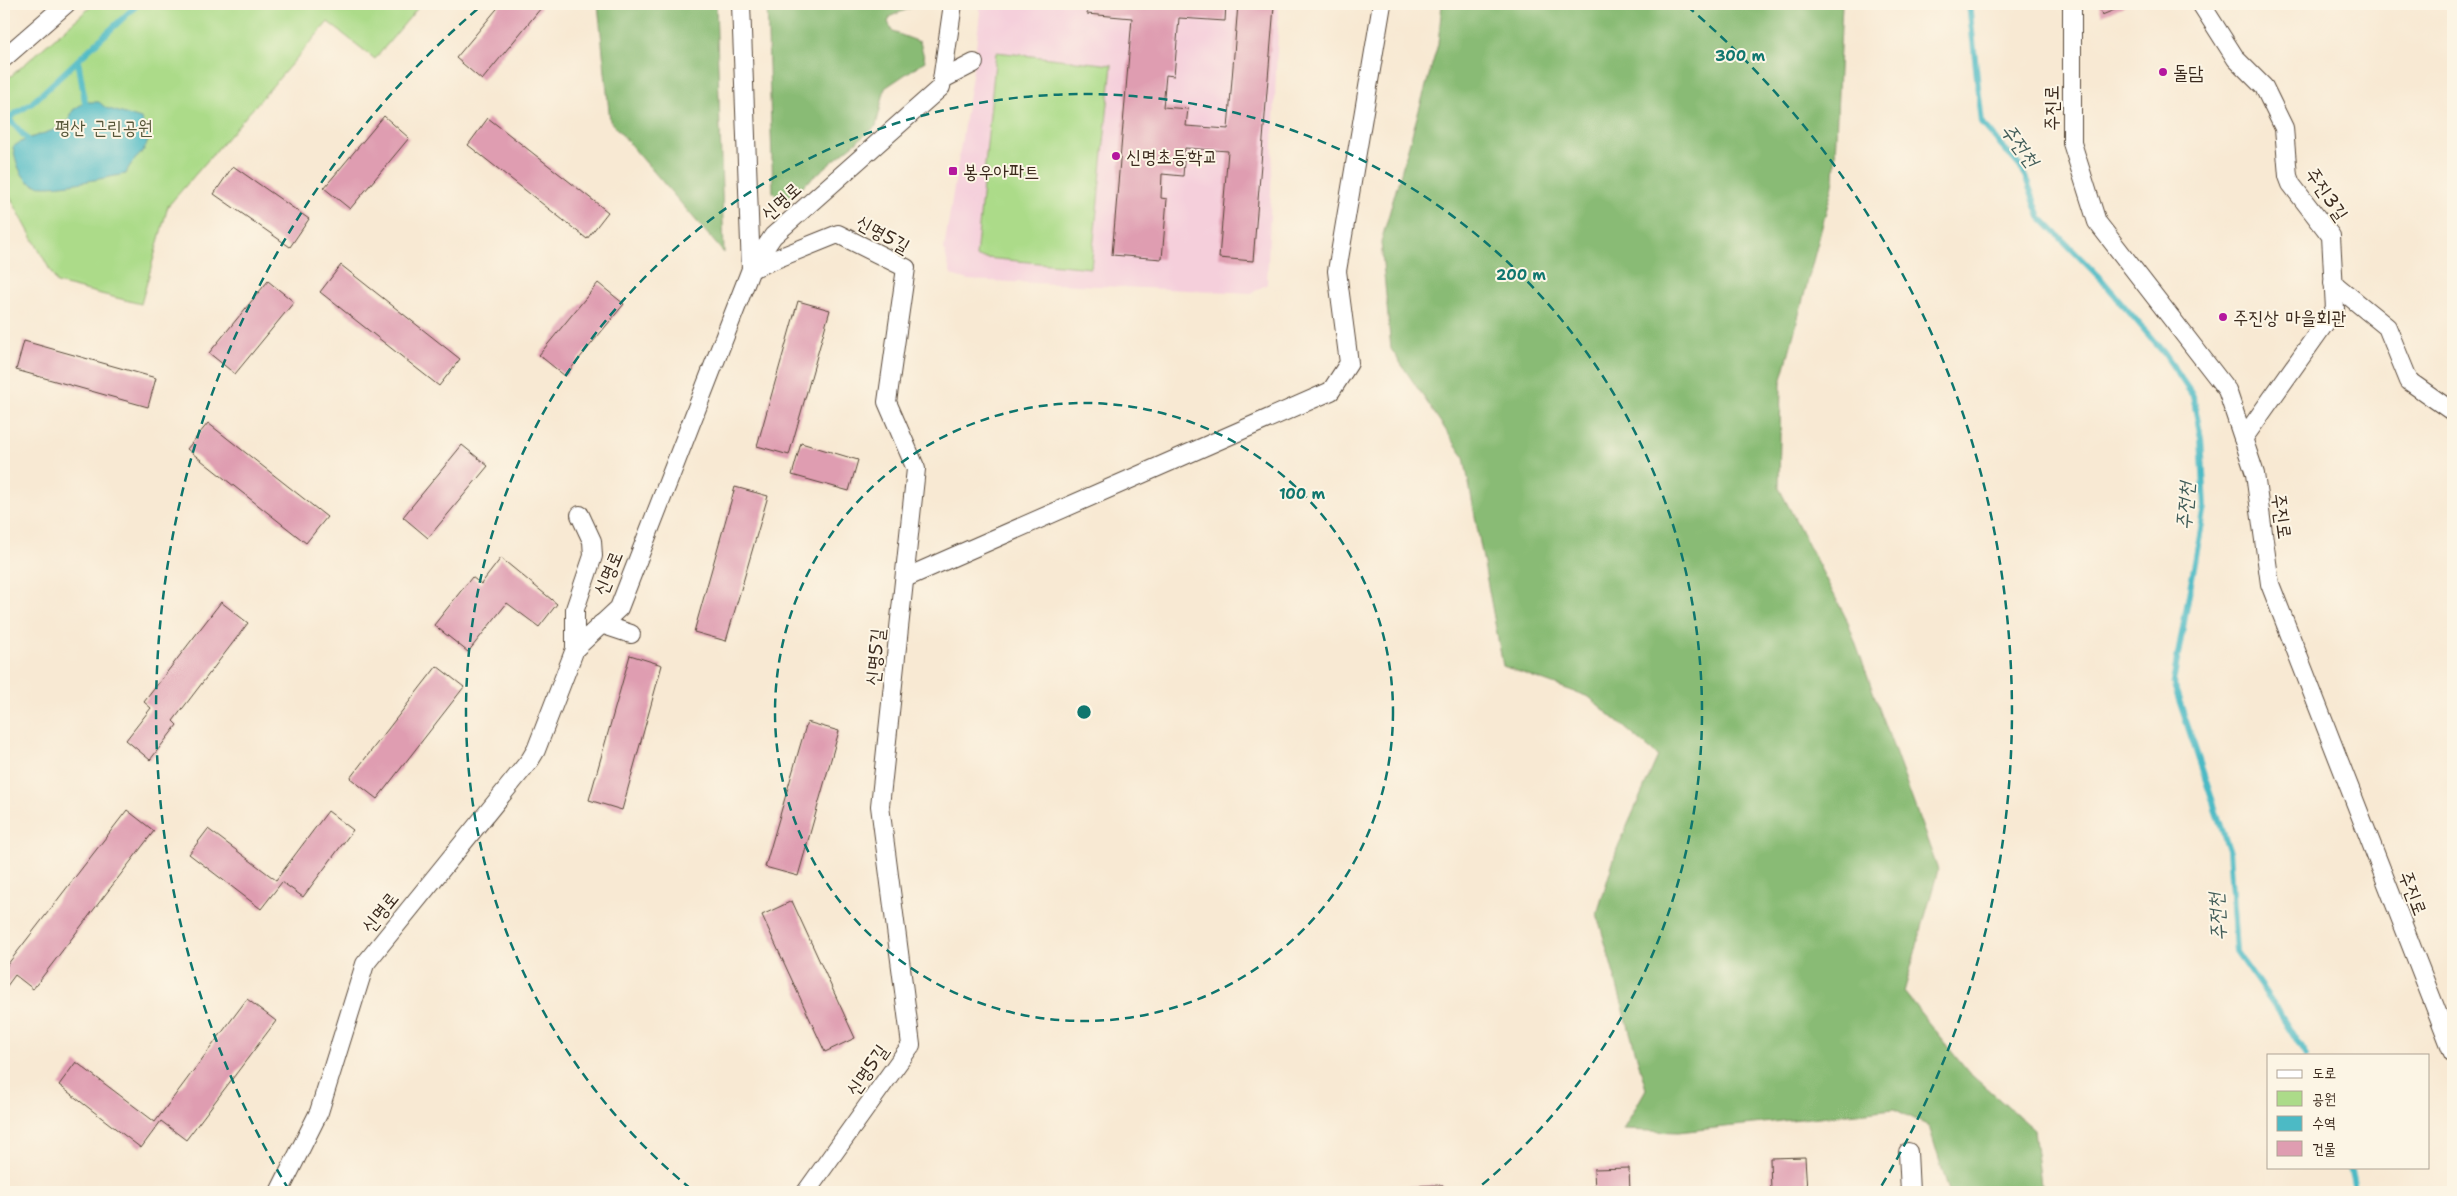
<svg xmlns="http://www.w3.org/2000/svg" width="2457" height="1196" viewBox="0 0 2457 1196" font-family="'Shantell Sans','Poor Story',sans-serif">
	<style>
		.built { fill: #f5cfdb }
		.green { fill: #acdb89; stroke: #748254 }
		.forest { fill: #89bb75; stroke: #62724a }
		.water { fill: #4cbac5; stroke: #447272 }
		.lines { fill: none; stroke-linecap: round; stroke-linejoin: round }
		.stream { stroke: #4cbac5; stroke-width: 6 }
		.building { fill: #df9db1 }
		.street-casing { stroke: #574739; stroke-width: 20 }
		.street { stroke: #fff; stroke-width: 18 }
		.ring { fill: none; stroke: #0f766e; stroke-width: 2.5; stroke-dasharray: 9 6 }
		.poi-dot { fill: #b5179e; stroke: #fcf5e5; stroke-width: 2 }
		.labels { text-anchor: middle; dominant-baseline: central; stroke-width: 4; stroke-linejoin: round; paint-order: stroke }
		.poi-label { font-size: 19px; fill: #3b2a1e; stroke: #fcf5e5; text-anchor: start }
		.street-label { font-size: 19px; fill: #3b2a1e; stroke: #fcf5e5 }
		.park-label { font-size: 19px; fill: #575639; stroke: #fcf5e5 }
		.water-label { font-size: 20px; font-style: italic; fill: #415c58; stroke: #fcf5e5 }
		.centre { fill: #0f766e; stroke: #fcf5e5; stroke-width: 2.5 }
		.ring-label { font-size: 15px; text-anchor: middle; font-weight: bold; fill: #0f766e; stroke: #fcf5e5; stroke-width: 4; stroke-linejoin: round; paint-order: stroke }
	</style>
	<rect width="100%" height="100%" fill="#fcf5e5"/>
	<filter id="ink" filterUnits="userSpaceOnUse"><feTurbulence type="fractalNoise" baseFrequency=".02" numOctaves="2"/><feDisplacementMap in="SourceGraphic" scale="10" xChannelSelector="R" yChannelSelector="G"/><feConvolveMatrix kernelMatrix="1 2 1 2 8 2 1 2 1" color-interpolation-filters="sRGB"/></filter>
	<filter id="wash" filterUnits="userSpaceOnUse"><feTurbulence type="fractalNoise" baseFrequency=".0096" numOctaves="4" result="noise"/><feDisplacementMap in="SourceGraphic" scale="20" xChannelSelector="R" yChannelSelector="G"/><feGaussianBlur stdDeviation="1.12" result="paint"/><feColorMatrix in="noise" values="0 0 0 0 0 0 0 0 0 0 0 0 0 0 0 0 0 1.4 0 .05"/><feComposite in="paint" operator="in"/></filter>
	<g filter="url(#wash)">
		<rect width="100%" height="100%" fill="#f8e9d3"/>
		<!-- built -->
		<path class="built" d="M 981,4 L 1279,4 L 1267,284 L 1252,293 L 968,280 L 951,275 L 944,249 L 974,63 Z"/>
		<!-- green -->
		<g class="green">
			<path d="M 94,4 L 421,4 L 375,59 L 328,22 L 168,206 L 141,304 L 57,283 L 4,186 L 4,82 Z"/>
			<path d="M 996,52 L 1112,65 L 1091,268 L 976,257 Z"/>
		</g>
		<!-- forest -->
		<g class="forest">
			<path d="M 598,4 L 716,4 L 724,253 L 610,121 Z"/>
			<path d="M 767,4 L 920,4 L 891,16 L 888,22 L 893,32 L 920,42 L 925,61 L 885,88 L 876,126 L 783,202 L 773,192 Z"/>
			<path d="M 1442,4 L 1842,4 L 1834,181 L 1781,383 L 1779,488 L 1847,620 L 1938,870 L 1904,992 L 1968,1072 L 2034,1130 L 2042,1192 L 1949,1192 L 1929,1126 L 1894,1109 L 1678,1132 L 1623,1130 L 1646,1089 L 1597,914 L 1617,849 L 1658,756 L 1589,697 L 1503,666 L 1464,457 L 1391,349 L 1381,242 L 1438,44 Z"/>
		</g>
		<!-- water -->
		<path class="water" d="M 85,102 L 99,102 L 106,108 L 141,119 L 149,134 C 148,155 131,157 126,174 C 107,177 48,191 33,184 C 19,178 16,160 13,147 C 24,137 52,133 67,124 L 73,110 Z"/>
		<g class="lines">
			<!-- stream -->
			<g class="stream">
				<path d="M 1969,4 L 1982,123 L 2023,170 L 2040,217 L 2102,280 L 2164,353 L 2193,396 L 2201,438 L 2205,507 L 2173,682 L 2229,850 L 2236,951 L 2280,1013 L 2306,1055"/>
				<path d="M 78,60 L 85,102"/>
				<path d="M 8,118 L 28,140"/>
				<path d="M 4,121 L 32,103 L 138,4"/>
				<path d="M 2350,1167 L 2356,1192"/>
			</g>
		</g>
		<g id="blocks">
			<!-- building -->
			<g class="building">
				<path d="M 501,4 L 536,4 L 541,8 L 482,80 L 456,58 Z"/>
				<path d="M 1088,4 L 1226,4 L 1225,21 L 1179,18 L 1174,76 L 1166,75 L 1163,107 L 1188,109 L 1186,126 L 1228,129 L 1238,4 L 1274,6 L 1253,261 L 1219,258 L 1228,151 L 1185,148 L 1183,176 L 1162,174 L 1161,198 L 1167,199 L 1162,259 L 1112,255 L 1132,18 L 1087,14 Z"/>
				<path d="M 2098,4 L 2129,4 L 2102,15 Z"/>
				<path d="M 384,116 L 409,138 L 350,209 L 324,188 Z"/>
				<path d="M 488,118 L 608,212 L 587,239 L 468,145 Z"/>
				<path d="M 233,166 L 309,219 L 290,247 L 214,194 Z"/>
				<path d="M 341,265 L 460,359 L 439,386 L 320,292 Z"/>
				<path d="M 268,281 L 294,302 L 235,374 L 209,353 Z"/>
				<path d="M 598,283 L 624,304 L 565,376 L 539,355 Z"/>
				<path d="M 798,301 L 830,310 L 789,455 L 757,446 Z"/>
				<path d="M 24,341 L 156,378 L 148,407 L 16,370 Z"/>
				<path d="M 208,423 L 327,517 L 306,543 L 187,449 Z"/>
				<path d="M 801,443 L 858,460 L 849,491 L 792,475 Z"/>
				<path d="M 462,445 L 488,466 L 428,538 L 403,517 Z"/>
				<path d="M 735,487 L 768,496 L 726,641 L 694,632 Z"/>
				<path d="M 501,558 L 557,604 L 539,627 L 507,603 L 468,652 L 434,625 L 472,577 L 481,584 Z"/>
				<path d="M 221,602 L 248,623 L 173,721 L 177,725 L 150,760 L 126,740 L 151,708 L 144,702 Z"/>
				<path d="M 630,655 L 662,665 L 622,810 L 589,800 Z"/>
				<path d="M 437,666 L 464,687 L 377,799 L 350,778 Z"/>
				<path d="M 807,722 L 839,731 L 798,876 L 765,867 Z"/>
				<path d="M 127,810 L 154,831 L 33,989 L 15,975 L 4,990 L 4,969 Z"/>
				<path d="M 328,811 L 353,830 L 303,897 L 282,882 L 261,909 L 189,854 L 208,829 L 276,880 Z"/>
				<path d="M 792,901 L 855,1038 L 825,1052 L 762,915 Z"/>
				<path d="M 247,999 L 276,1021 L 186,1140 L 161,1121 L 141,1148 L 59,1085 L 76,1062 L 155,1122 Z"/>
				<path d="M 1805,1157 L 1807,1192 L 1771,1192 L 1770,1158 Z"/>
				<path d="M 1629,1168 L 1630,1192 L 1595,1192 L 1594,1169 Z"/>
				<path d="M 1443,1185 L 1443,1192 L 1408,1192 L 1408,1186 Z"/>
			</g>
		</g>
	</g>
	<g filter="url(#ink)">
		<use href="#blocks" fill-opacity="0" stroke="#574739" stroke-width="1"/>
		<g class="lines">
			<defs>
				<g id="street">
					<path d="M 741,4 L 751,269"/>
					<path d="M 2072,4 L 2072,143 L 2097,222 L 2227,390 L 2255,474 L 2270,584 L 2453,1053"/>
					<path d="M 2201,4 L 2236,59 L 2264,87 L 2284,128 L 2288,176 L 2291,184 L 2331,236 L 2335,309 L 2243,439"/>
					<path d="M 4,58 L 66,4"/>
					<path d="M 943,79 L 974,63"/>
					<path d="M 751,269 L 838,234 L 906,268 L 887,402 L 916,469 L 880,806 L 911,1045 L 806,1192"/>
					<path d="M 2333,283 L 2387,327 L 2409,381 L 2453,412"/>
					<path d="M 905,578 L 1331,391 L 1349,363 L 1337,271 L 1382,4"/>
					<path d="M 601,624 L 631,634"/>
					<path d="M 575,649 L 575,609 L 593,556 L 592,541 L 580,515"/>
					<path d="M 1908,1152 L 1910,1192"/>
					<path d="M 279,1192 L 319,1112 L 365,964 L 530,760 L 536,750 L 575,649 L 619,608 L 751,269 L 773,236 L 941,87 L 953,4"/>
				</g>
			</defs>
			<!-- street casing -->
			<use href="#street" class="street-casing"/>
			<!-- street -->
			<use href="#street" class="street"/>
		</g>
	</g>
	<!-- distance rings -->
	<g class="ring">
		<circle cx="1084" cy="712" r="309"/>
		<path d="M691 1189A618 618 0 1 1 1477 1189"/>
		<path d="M289 1190A928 928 0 0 1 481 6M1687 6A928 928 0 0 1 1879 1190"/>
	</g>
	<!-- markers -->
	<g class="poi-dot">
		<circle cx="2163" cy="72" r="5"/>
		<circle cx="1116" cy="156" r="5"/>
		<rect x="948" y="166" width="10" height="10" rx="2.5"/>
		<circle cx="2223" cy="317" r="5"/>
	</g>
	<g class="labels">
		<!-- poi labels -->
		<g class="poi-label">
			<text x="2173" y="72">돌담</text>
			<text x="1126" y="156">신명초등학교</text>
			<text x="963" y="171">봉우아파트</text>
			<text x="2233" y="317">주진상 마을회관</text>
		</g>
		<!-- street labels -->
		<g class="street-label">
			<text transform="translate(2051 108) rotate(-90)">주진로</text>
			<text transform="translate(2327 194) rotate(56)">주진3길</text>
			<text transform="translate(781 201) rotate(-42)">신명로</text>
			<text transform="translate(883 234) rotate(29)">신명5길</text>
			<text transform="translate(2282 516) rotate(82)">주진로</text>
			<text transform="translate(608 573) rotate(-67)">신명로</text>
			<text transform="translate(875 657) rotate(-84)">신명5길</text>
			<text transform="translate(2413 893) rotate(69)">주진로</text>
			<text transform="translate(380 912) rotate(-51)">신명로</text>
			<text transform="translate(867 1070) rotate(-55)">신명5길</text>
		</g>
		<!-- park labels -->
		<g class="park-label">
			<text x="104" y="127">평산 근린공원</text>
		</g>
		<!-- water labels -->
		<g class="water-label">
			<text transform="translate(2020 145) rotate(53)">주전천</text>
			<text transform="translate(2185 506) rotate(-86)">주전천</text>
			<text transform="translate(2217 917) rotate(-94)">주전천</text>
		</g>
	</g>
	<circle cx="1084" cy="712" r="8" class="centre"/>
	<g class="ring-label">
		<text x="1740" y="61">300 m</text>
		<text x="1521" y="280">200 m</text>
		<text x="1302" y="499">100 m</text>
	</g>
	<!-- margin -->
	<rect width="2457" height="1196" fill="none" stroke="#fcf5e5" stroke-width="20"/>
	<!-- legend -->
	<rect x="2267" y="1054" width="162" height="115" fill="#fcf5e5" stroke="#afa495"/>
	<rect x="2277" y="1070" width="25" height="8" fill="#ffffff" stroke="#afa495"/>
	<text x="2312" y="1078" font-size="15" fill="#3b2a1e">도로</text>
	<rect x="2277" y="1091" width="25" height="15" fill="#acdb89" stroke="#afa495"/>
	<text x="2312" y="1104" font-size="15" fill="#3b2a1e">공원</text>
	<rect x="2277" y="1116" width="25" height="15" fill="#4cbac5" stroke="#afa495"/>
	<text x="2312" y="1128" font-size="15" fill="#3b2a1e">수역</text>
	<rect x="2277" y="1141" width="25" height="15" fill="#df9db1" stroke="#afa495"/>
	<text x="2312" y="1154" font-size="15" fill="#3b2a1e">건물</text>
</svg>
